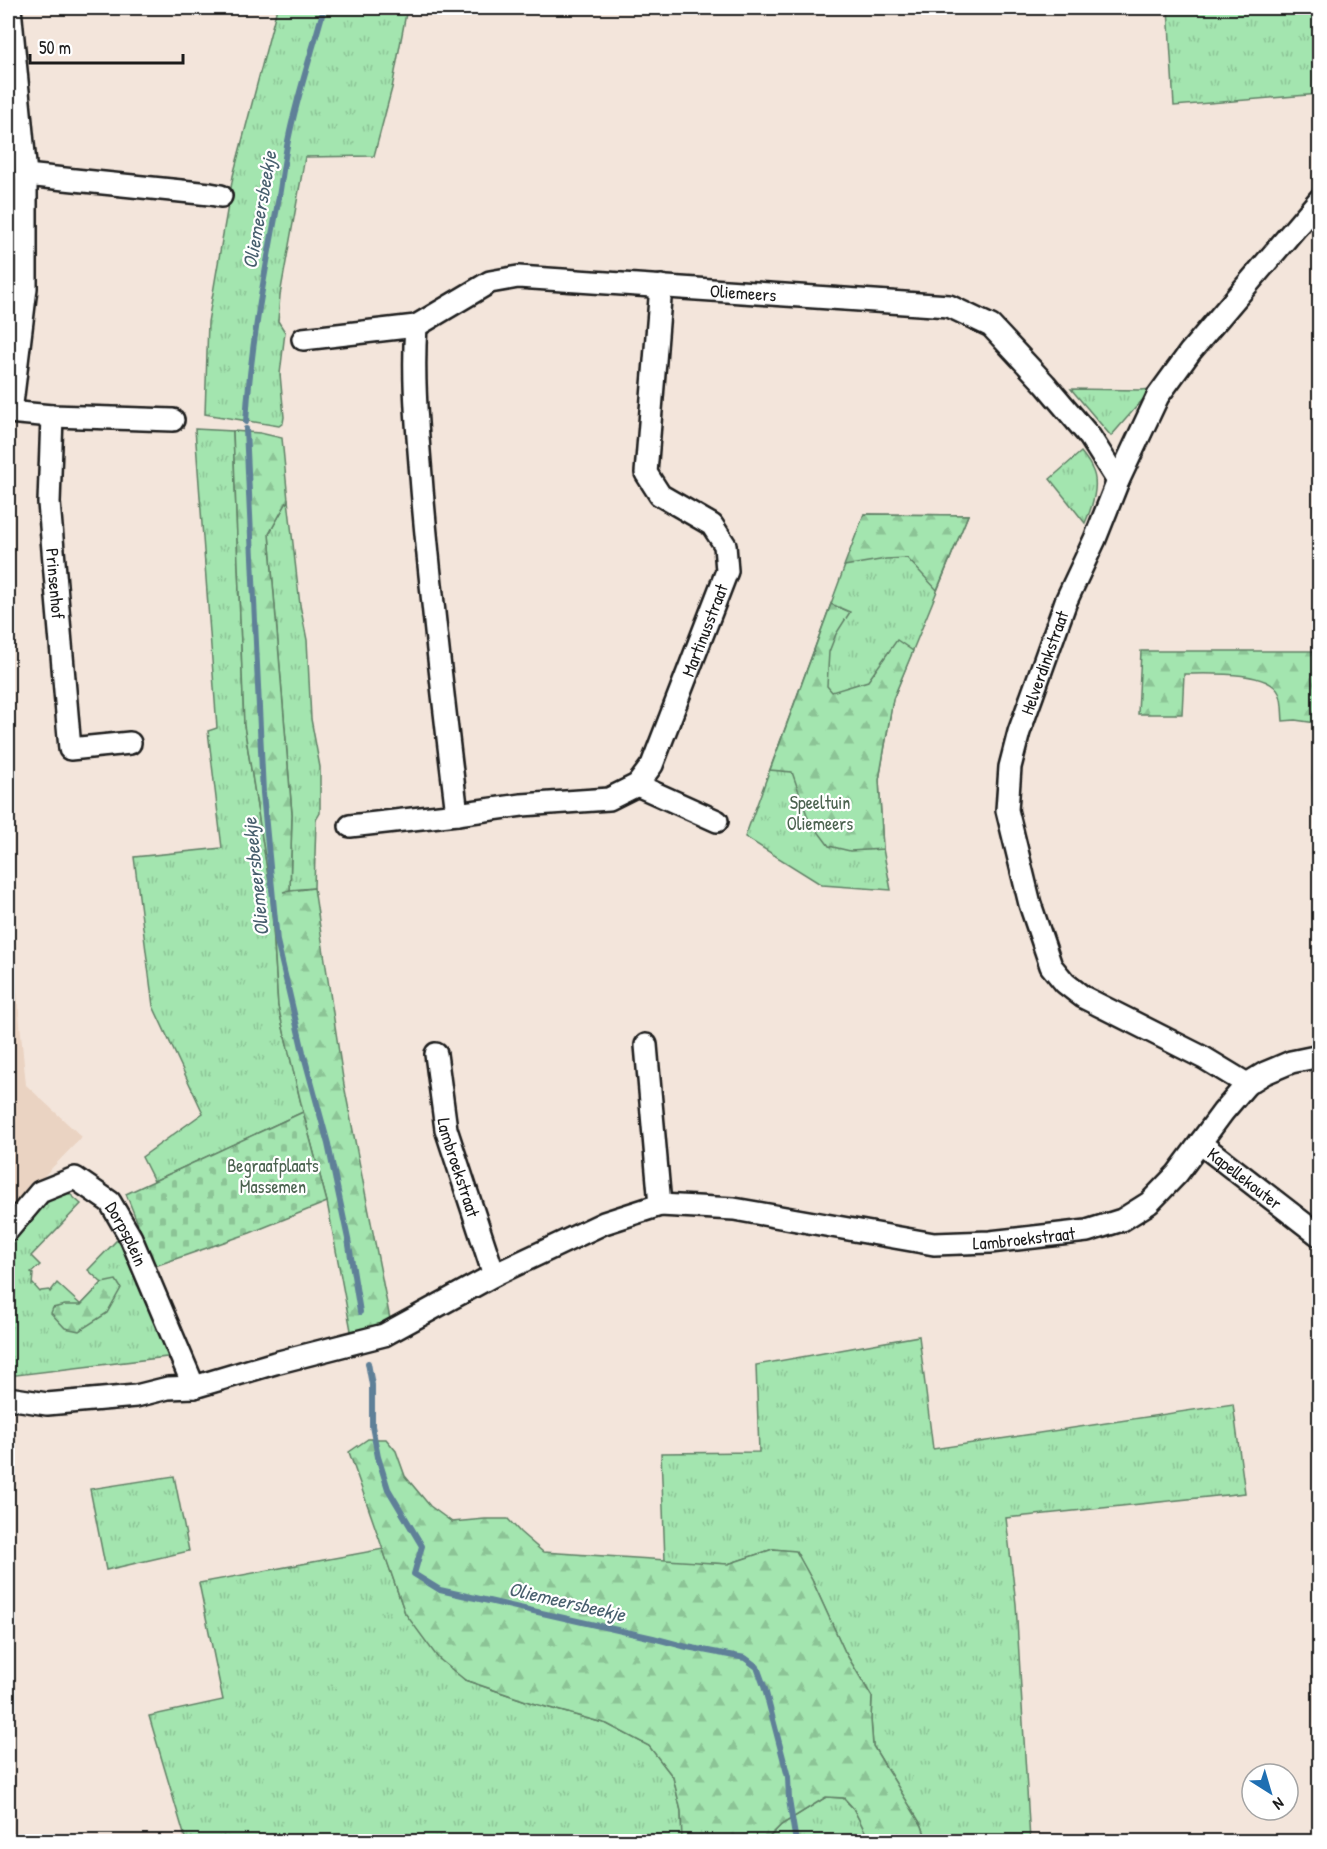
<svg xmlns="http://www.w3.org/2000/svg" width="1327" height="1849" viewBox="0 0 1327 1849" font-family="'Patrick Hand',sans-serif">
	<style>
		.built { fill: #ead3c2 }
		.grass { fill: url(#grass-tufts); stroke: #608066; stroke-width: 1.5 }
		.forest { fill: url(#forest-firs); stroke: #608066; stroke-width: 1.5 }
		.cemetery { fill: url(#cemetery-stones); stroke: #608066; stroke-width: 1.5 }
		.water { fill: #8bc3ea; stroke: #5f8098; stroke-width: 1.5 }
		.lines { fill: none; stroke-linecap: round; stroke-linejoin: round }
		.stream { stroke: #5f8098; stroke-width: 6 }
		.minor-casing { stroke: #1c1c1c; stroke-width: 26 }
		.minor { stroke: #fff; stroke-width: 21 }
		.labels { text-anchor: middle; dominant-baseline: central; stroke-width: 4.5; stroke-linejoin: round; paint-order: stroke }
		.street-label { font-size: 18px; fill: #1c1c1c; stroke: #fff }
		.park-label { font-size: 18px; fill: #4b624f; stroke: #fff }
		.water-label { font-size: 20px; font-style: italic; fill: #485f6e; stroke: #fff }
	</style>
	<defs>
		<pattern id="grass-tufts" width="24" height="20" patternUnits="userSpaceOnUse" patternTransform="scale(1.5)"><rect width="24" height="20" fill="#a3e5af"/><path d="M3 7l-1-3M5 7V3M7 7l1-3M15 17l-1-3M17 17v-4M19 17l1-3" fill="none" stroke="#8cc496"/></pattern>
		<pattern id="forest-firs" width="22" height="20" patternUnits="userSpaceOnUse" patternTransform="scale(1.5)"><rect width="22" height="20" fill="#a3e5af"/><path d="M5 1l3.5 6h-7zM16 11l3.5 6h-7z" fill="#8cc496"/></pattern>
		<pattern id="cemetery-stones" width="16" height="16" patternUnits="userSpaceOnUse" patternTransform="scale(1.5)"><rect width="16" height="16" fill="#a3e5af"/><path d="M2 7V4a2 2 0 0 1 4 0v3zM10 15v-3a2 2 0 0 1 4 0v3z" fill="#8cc496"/></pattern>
	</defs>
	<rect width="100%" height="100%" fill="#f3e5db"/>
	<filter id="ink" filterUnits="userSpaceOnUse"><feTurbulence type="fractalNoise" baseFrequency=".0167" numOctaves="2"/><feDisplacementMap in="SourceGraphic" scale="12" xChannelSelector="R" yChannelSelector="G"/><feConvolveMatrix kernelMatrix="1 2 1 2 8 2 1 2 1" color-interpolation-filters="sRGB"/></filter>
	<g filter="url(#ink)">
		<!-- built -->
		<path class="built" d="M 8,900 L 26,1085 L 82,1137 L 16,1205 L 8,1197 Z"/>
		<!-- grass -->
		<g class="grass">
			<path d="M 277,8 L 407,8 L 392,88 L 374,156 L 305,157 L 280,295 L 278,321 L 285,332 L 280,374 L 284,417 L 283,423 L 279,426 L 205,414 L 208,322 L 233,176 Z"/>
			<path d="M 1168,8 L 1319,8 L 1319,94 L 1174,106 Z"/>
			<path d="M 1071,389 L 1141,390 L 1152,389 L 1111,436 Z"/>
			<path d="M 195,429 L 233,431 L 244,725 L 271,894 L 278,1006 L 303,1112 L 154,1181 L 142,1157 L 203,1113 L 153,1006 L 134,857 L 222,848 L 208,731 L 217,728 Z"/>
			<path d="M 1081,452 C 1085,457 1090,463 1092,469 C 1100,484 1092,508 1085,523 L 1050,479 Z"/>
			<path d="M 288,500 L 300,605 L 307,640 L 311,719 L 320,767 L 320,813 L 316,820 L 314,888 L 290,890 L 292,814 L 269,534 Z"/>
			<path d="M 864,514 L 968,515 L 893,699 L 879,780 L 883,849 L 891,890 L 822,885 L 745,837 Z"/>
			<path d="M 62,1187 L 81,1204 L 31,1256 L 40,1265 L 31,1273 L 33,1274 L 32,1285 L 33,1284 L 40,1292 L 41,1291 L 49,1290 L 50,1292 L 57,1283 L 81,1305 L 102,1283 L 88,1270 L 117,1240 L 139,1267 L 175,1356 L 8,1376 L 8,1244 Z"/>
			<path d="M 919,1336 L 933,1449 L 1233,1404 L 1245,1493 L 1006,1518 L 1016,1604 L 1030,1841 L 927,1841 L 922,1826 L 873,1746 L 871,1719 L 872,1697 L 845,1652 L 812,1580 L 796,1552 L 773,1549 L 728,1564 L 665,1561 L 661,1453 L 759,1452 L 756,1365 Z"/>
			<path d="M 174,1476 L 189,1551 L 106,1570 L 90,1489 Z"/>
			<path d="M 383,1549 L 405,1613 L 465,1680 L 532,1703 L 607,1724 L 649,1746 L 673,1777 L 681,1811 L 682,1841 L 186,1841 L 149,1716 L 223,1700 L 199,1583 Z"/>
			<path d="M 826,1797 L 843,1798 L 853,1808 L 870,1841 L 765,1842 L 781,1825 Z"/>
		</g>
		<!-- forest -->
		<g class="forest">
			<path d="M 233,431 L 260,433 L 282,438 L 288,500 L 269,534 L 292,814 L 290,890 L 283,892 L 314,888 L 344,1085 L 391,1324 L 352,1336 L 327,1202 L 303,1112 L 278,1006 L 271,894 L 244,725 Z"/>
			<path d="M 864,514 L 968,515 L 937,590 L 907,558 L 886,559 L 844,566 Z"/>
			<path d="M 831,604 L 850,612 L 836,634 L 829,652 L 827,686 L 832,692 L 868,681 L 897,640 L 913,651 L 893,699 L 879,780 L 883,849 L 850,851 L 829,846 L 808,818 L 792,772 L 770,770 Z"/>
			<path d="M 1141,651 L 1319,651 L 1319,739 L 1316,723 L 1295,720 L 1283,721 C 1282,713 1283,700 1279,693 C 1268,670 1205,674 1184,674 L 1182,714 L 1138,714 Z"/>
			<path d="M 116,1280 L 121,1288 L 107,1313 L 79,1331 L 65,1328 L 51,1313 L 53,1308 L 65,1305 L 81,1305 L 102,1283 Z"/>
			<path d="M 368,1439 L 386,1439 L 396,1451 L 405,1476 L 430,1506 L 452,1522 L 485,1519 L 508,1519 L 520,1532 L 543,1552 L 728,1564 L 773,1549 L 796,1551 L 812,1580 L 845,1652 L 872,1697 L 871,1719 L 873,1746 L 922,1826 L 927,1841 L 870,1841 L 853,1808 L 844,1798 L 826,1797 L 781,1825 L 765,1841 L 682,1841 L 681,1811 L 673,1777 L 649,1746 L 607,1724 L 532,1703 L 465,1680 L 438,1658 L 405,1613 L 349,1452 Z"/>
		</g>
		<!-- cemetery -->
		<path class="cemetery" d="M 303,1112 L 327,1202 L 250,1233 L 155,1266 L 126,1194 Z"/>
		<!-- water -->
		<path class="water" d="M 1319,745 L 1319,807 C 1309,784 1312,768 1319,745 Z"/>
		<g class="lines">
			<!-- stream -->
			<g class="stream">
				<path d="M 246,422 C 250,352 263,282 276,213 C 281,189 283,165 288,141 C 297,96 312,52 324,8"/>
				<path d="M 246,429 L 263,793 L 277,941 L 303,1052 L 328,1144 L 348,1239 L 360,1312"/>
				<path d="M 368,1363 L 372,1385 L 372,1426 L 378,1457 L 388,1489 L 422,1546 L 414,1574 L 440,1590 L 653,1638 L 687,1647 L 745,1658 L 757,1667 L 765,1689 L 788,1777 L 789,1800 L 796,1842"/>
			</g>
			<defs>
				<g id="minor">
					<path d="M 10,8 L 26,175 L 26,288 L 11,412"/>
					<path d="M 26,175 L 210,194 L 221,196"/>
					<path id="s1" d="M 416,326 C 412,380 418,435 422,489 C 431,598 444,706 457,814 L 522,805 L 609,799 L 637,785 L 652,765 L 727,571 L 725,545 L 712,525 L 660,495 L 646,473 L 661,286"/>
					<path id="s2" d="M 303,339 L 416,326 L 490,282 L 518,277 L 949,306 L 991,326 L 1045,384 L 1090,437 L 1118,481"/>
					<path d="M 8,412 L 52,416 L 173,420"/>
					<path id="s3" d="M 52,416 L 49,503 L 70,749 L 130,743"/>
					<path d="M 637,785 L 717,821"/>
					<path d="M 350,826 L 457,814"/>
					<path d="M 646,1045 L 660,1205"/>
					<path id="s4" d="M 436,1054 L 446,1129 L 494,1275"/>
					<path id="s5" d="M 1247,1084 L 1204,1058 L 1083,997 L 1065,983 L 1051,966 L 1030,904 L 1007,810 L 1010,767 L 1019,732 L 1066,601 L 1095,539 L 1118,481 L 1158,396 L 1190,352 L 1320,199"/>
					<path id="s6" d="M 1200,1143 L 1320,1236"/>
					<path id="s7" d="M 8,1230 L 40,1192 L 75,1178 L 110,1202 L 131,1238 L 194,1387"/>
					<path id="s8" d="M 8,1398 L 47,1404 L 136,1396 L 168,1388 L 194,1387 L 275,1363 L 384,1335 L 494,1275 L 604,1223 L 660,1205 L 734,1209 L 934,1244 L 990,1242 L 1087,1231 L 1122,1220 L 1149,1203 L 1177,1174 L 1223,1112 L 1247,1084 L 1265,1073 L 1291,1062 L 1320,1056"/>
				</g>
			</defs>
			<!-- minor casing -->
			<use href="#minor" class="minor-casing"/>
			<!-- minor -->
			<use href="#minor" class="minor"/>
		</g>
	</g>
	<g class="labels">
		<!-- street labels -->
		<g class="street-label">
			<text stroke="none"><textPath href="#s2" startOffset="454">Oliemeers</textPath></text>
			<text stroke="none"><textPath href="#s3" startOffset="168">Prinsenhof</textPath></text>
			<text stroke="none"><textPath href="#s1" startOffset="844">Martinusstraat</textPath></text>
			<text stroke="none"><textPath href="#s5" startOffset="546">Helverdinkstraat</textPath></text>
			<text stroke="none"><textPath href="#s4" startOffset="116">Lambroekstraat</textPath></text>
			<text stroke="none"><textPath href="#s6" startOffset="57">Kapellekouter</textPath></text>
			<text stroke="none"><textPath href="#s7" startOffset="166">Dorpsplein</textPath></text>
			<text stroke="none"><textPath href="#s8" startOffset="1058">Lambroekstraat</textPath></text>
		</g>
		<!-- park labels -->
		<g class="park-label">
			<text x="820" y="802">Speeltuin<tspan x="820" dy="21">Oliemeers</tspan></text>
			<text x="273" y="1165">Begraafplaats<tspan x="273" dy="21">Massemen</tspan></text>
		</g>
		<!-- water labels -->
		<g class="water-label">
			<text transform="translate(259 210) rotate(-80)">Oliemeersbeekje</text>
			<text transform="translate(255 877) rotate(-96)">Oliemeersbeekje</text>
			<text transform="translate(567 1601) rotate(13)">Oliemeersbeekje</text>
		</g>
	</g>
	<!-- margin -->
	<rect width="1327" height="1849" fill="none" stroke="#fff" stroke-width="30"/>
	<rect x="15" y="15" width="1297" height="1819" fill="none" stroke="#1c1c1c" stroke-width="2" filter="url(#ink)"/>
	<!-- north arrow -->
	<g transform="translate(1270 1792) rotate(143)"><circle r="28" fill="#ffffff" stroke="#a4a4a4" stroke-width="1.5"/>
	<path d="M0-4.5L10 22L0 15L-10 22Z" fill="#1f6fb2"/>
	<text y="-9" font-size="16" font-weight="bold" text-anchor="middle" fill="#1c1c1c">N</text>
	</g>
	<!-- scale -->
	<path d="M30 54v9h153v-9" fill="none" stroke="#1c1c1c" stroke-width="3"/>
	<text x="39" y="54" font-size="18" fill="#1c1c1c" stroke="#ffffff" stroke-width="4.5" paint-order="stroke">50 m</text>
</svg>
